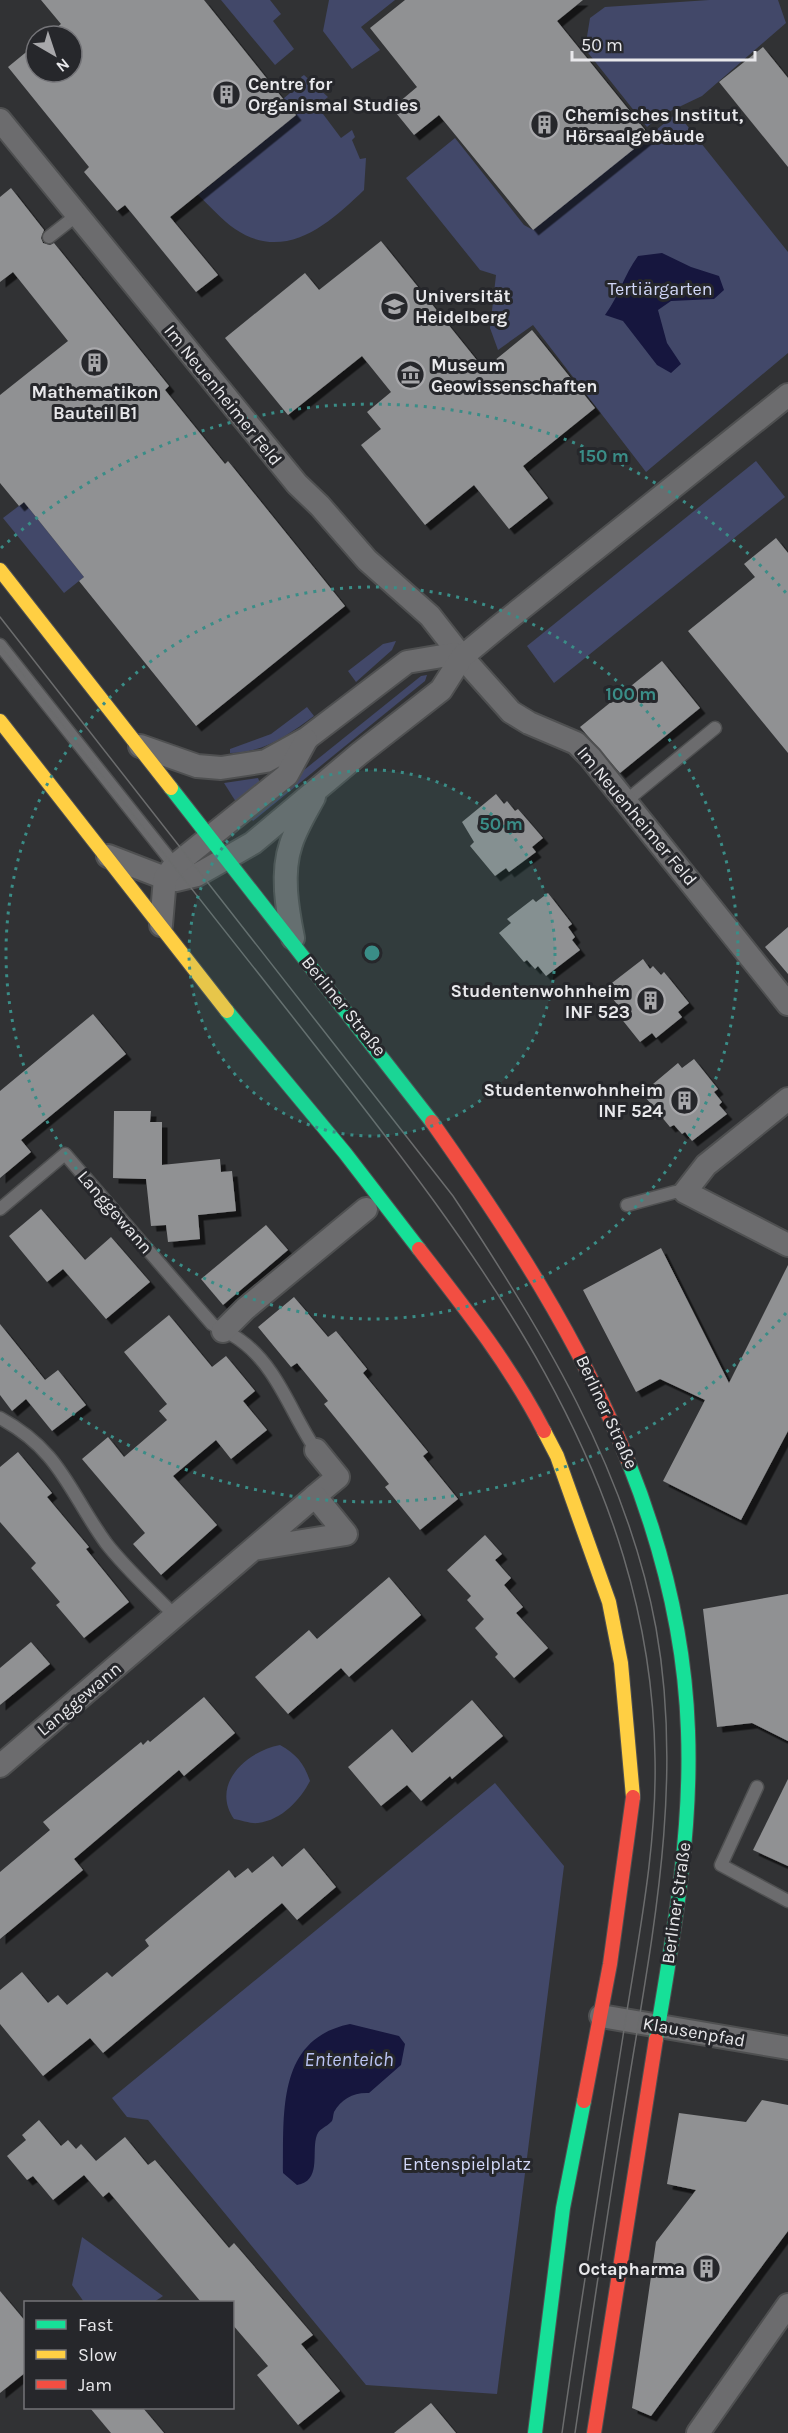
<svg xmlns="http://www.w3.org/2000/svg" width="788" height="2433" viewBox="0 0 788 2433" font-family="Karla,sans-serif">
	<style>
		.green { fill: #424869 }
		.water { fill: #16163e }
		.building { fill: #909193; filter: url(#shadow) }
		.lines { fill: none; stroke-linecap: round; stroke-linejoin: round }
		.lane-casing { stroke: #4f5051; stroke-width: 15 }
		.street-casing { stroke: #4f5051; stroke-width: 26 }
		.fast-casing { stroke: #4f5051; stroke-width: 16 }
		.slow-casing { stroke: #4f5051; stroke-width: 16 }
		.jam-casing { stroke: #4f5051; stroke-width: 16 }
		.lane { stroke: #6c6c6e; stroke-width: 12 }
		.street { stroke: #6c6c6e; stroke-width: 22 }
		.fast { stroke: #16e098; stroke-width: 14 }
		.slow { stroke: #ffcf43; stroke-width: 14 }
		.jam { stroke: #f24e42; stroke-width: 14 }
		.tram { stroke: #6b6c6d; stroke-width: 1.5 }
		.ring { fill: none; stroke: #3a8d87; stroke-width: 3; stroke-dasharray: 3 6 }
		.labels { text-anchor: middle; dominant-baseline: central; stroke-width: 6; stroke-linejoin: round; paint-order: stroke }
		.poi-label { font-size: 18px; font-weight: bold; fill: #e8e8eb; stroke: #26272b; text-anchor: start }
		.park-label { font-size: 18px; fill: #d2d8f9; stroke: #26272b }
		.street-label { font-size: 18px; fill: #e8e8eb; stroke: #26272b }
		.water-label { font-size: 20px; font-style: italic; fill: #bac3f3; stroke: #26272b }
		.centre { fill: #3a8d87; stroke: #26272b; stroke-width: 3 }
		.ring-label { font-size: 18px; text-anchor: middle; font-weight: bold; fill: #3a8d87; stroke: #26272b; stroke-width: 6; stroke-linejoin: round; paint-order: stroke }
	</style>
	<defs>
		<filter id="shadow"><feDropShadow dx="5.5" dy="5.5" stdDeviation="0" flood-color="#0009"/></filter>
	</defs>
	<rect width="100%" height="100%" fill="#313234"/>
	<!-- green -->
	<g class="green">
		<path d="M 221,0 L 270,0 L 281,14 L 273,21 L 294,49 L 275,65 Z"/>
		<path d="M 329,0 L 395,0 L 361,27 L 380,50 L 352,69 L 323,31 Z"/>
		<path d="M 709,0 L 778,0 L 786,23 L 702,96 L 660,116 L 647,127 L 585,49 L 590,18 L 605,7 Z"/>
		<path d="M 304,75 L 328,97 L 317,106 L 341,138 L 352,130 L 355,137 L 352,140 L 360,159 L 366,158 L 364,190 C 329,224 285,263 235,229 C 222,220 210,206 198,195 L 296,115 L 283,99 L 303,82 L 301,77 Z"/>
		<path d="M 677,113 L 788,252 L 788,353 L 646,472 L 533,325 L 498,350 L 490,328 L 496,275 L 480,270 L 406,178 L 455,138 L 524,225 L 533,230 Z"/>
		<path d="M 756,461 L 785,497 L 554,683 L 527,646 Z"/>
		<path d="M 24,502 L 84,577 L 64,593 L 3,518 Z"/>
		<path d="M 396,641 L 392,650 L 356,682 L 348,671 L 383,644 Z"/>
		<path d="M 427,675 L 425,681 L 253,821 L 248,815 L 421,676 Z"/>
		<path d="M 307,707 L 314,716 C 288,735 264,753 230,753 L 230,749 L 271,734 Z"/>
		<path d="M 258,778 L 260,783 L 236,802 L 224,783 Z"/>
		<path d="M 280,1745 C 296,1754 304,1763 310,1781 C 300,1800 282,1820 258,1823 C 251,1824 241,1820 234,1819 C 210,1784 247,1751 280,1745 Z"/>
		<path d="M 495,1783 L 564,1866 L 497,2394 L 366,2385 L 148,2120 L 127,2117 L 112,2098 Z"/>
		<path d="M 82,2237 L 163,2296 L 154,2302 L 84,2302 L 72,2285 Z"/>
	</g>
	<!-- water -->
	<g class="water">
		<path d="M 662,253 L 691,267 L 719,276 L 724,290 L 714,299 L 671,301 L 658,310 L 667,343 L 681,364 L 671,373 L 657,365 L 623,321 L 605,315 C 619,296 624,275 638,256 Z"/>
		<path d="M 350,2024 L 399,2036 L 405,2044 L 401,2065 L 369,2093 C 354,2092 341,2099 334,2112 C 333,2115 333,2119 332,2121 C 326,2128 318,2128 316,2138 C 312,2155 321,2181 297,2185 L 283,2173 C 284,2114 276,2039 350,2024 Z"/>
	</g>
	<!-- building -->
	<g class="building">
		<path d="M 41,0 L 204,0 L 296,115 L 170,217 L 218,275 L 196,292 L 125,205 L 117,211 L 84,172 L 89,167 L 8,67 L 36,44 L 36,72 L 72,72 L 72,36 L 46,36 L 61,24 Z"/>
		<path d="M 405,0 L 583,0 L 557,21 L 650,136 L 533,230 L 439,115 L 414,135 L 392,108 L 417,87 L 370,28 Z"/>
		<path d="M 763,47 L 788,78 L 788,167 L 719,82 Z"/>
		<path d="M 11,188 L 44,230 L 41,238 L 43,243 L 50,245 L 54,243 L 169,386 L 165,390 L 225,464 L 228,461 L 345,606 L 196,726 L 79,581 L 84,577 L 24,502 L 19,506 L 0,483 L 0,395 L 68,341 L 13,272 L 0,282 L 0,197 Z"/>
		<path d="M 381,241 L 484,369 L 532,330 L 595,408 L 523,466 L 548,498 L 509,529 L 474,485 L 425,525 L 361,445 L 381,429 L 367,412 L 391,392 L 362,356 L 288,415 L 225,338 L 305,273 L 319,290 Z"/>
		<path d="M 776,538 L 788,553 L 788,753 L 688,631 L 755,577 L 744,564 Z"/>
		<path d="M 662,661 L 700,708 L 620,773 L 580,727 Z"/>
		<path d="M 496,794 L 504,804 L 507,801 L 515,811 L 518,809 L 543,838 L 532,847 L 536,852 L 509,872 L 506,868 L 495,876 L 470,846 L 474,842 L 462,822 Z"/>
		<path d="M 548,893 L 572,924 L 568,927 L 575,937 L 572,940 L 580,950 L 546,976 L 538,966 L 535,969 L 527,960 L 524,962 L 499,933 L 511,923 L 507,919 L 533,899 L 536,902 Z"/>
		<path d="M 788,927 L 788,974 L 765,947 Z"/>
		<path d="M 643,959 L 650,969 L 653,966 L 661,975 L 664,972 L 689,1003 L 678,1012 L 682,1017 L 656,1038 L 652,1033 L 640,1042 L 616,1012 L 620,1008 L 613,999 L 616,996 L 608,986 Z"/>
		<path d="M 93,1014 L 126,1054 L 21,1140 L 31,1152 L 0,1178 L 0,1091 Z"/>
		<path d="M 694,1059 L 718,1089 L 714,1092 L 722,1102 L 719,1105 L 727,1114 L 692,1141 L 685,1132 L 682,1134 L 674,1125 L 670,1127 L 646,1098 L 657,1089 L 653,1084 L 678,1063 L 682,1068 Z"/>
		<path d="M 114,1111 L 151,1111 L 150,1122 L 162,1122 L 162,1165 L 220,1159 L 221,1172 L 232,1171 L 236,1211 L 198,1215 L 200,1239 L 168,1242 L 166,1225 L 151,1226 L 146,1179 L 113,1178 Z"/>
		<path d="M 41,1209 L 85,1260 L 111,1237 L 150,1282 L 106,1319 L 63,1269 L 47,1282 L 9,1236 Z"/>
		<path d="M 266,1225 L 288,1250 L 223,1305 L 201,1279 Z"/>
		<path d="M 661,1248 L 729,1383 L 788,1265 L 788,1431 L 741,1520 L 663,1481 L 705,1400 L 660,1379 L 636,1392 L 583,1290 Z"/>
		<path d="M 294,1297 L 328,1337 L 336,1331 L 367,1369 L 363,1373 L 428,1452 L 423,1456 L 458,1499 L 420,1530 L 385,1487 L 389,1484 L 324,1404 L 328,1401 L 297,1363 L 291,1367 L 258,1327 Z"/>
		<path d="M 169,1315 L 212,1367 L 226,1356 L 255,1391 L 243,1401 L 267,1430 L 231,1459 L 216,1440 L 173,1476 L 217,1525 L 161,1575 L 133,1544 L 145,1533 L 82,1459 L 108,1437 L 124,1457 L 167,1420 L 159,1411 L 167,1404 L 124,1352 Z"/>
		<path d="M 0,1324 L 45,1380 L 58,1370 L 86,1405 L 52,1431 L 26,1399 L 12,1411 L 0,1395 Z"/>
		<path d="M 18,1452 L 52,1493 L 47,1497 L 89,1547 L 86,1549 L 129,1602 L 84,1638 L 56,1605 L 60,1602 L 31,1568 L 36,1563 L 0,1522 L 0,1467 Z"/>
		<path d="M 485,1535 L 502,1554 L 495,1560 L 511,1578 L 504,1585 L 523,1607 L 516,1613 L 548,1648 L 514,1678 L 495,1657 L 498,1654 L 475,1628 L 484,1619 L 467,1600 L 471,1596 L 447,1570 Z"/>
		<path d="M 389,1577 L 421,1615 L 349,1677 L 341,1668 L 288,1714 L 255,1677 L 309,1630 L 317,1639 Z"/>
		<path d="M 788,1594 L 788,1741 L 752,1723 L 717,1727 L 703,1609 Z"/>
		<path d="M 31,1642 L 50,1664 L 0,1705 L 0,1668 Z"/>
		<path d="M 204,1697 L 235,1733 L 184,1776 L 179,1770 L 74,1859 L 83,1870 L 0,1939 L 0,1872 L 50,1830 L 43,1822 L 141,1742 L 143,1745 L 148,1740 L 150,1742 Z"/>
		<path d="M 472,1700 L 503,1736 L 452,1779 L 450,1776 L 421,1801 L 407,1785 L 381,1806 L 348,1767 L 392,1729 L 412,1753 Z"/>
		<path d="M 788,1779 L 788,1866 L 753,1850 Z"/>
		<path d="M 304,1848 L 336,1887 L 297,1920 L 282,1903 L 103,2053 L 90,2038 L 43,2076 L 0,2024 L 0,1990 L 22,1972 L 48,2003 L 58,1995 L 67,2005 L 107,1972 L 112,1977 L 149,1946 L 145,1940 L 229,1870 L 235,1878 L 248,1868 L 252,1873 L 273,1856 L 282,1867 Z"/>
		<path d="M 762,2100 L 788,2105 L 788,2231 L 651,2416 L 632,2408 L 656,2242 L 696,2190 L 667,2184 L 679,2113 L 746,2122 Z"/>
		<path d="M 39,2120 L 61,2146 L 68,2140 L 76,2149 L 81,2144 L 96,2161 L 125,2137 L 148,2165 L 155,2160 L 229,2248 L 234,2243 L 313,2335 L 301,2344 L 340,2391 L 298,2425 L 257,2375 L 268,2366 L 232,2324 L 232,2302 L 201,2302 L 109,2192 L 103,2197 L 84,2175 L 53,2200 L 33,2176 L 27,2180 L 7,2156 L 26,2140 L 22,2135 Z"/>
		<path d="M 0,2291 L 26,2322 L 26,2372 L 0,2393 Z"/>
		<path d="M 431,2403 L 456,2433 L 394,2433 Z"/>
		<path d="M 90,2408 L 143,2408 L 164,2433 L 111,2433 Z"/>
	</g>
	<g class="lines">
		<defs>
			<g id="lane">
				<path d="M 49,237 L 77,215"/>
				<path d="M 0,645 L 176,867"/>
				<path d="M 626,801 L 715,728"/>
				<path d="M 627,1205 L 675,1192 L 685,1192"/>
				<path d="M 0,1209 L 65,1154 L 212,1324 C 221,1330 232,1334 240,1340 C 278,1367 291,1414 316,1450"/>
				<path d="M 0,1418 C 61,1451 69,1492 106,1543 C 126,1569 153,1593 176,1617"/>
				<path d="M 757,1787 L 721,1865 L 788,1901"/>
			</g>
			<g id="street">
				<path d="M 0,120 L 297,484 L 320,506 L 367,560 L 430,616 L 462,657 L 511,712 L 529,723 L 576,743 L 590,757 L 788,1004"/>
				<path d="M 140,746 L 197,766 L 221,768 L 266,761 L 306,739 L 407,662 L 454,654 L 462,657"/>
				<path d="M 108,856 L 165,878 L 176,880 L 197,875 L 253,843 L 359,754 L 441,690 L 462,657 L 497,628 L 788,395"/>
				<path d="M 161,925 L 165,878 L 174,866 L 287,775 L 306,740"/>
				<path d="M 293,938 C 287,908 281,873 291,844 C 296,828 306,812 314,797"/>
				<path d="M 788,1099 L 706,1165 L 685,1192 L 788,1245"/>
				<path d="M 223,1331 L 245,1309 L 366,1209"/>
				<path d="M 315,1496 L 338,1477 L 316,1450"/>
				<path d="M 0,1766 L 315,1496 L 346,1534 L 254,1549"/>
				<path d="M 601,2016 L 788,2048"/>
				<path d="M 698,2433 L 788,2305"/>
			</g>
			<g id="fast">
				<path d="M 171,788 L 432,1122"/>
				<path d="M 227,1011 L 345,1153 L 419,1249"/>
				<path d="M 628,1461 C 662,1546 685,1639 688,1731 C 692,1835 673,1937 656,2039"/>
				<path d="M 535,2433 L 563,2208 L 584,2101"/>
			</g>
			<g id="slow">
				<path d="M 0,570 L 171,788"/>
				<path d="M 0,721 L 227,1011"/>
				<path d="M 544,1431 L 557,1456 L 609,1602 L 621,1663 L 633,1797"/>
			</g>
			<g id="jam">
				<path d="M 432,1122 C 508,1230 579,1338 628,1461"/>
				<path d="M 419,1249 C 465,1308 510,1365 544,1431"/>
				<path d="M 584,2101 L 610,1964 L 633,1797"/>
				<path d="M 594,2433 L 656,2039"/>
			</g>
		</defs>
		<!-- lane casing -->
		<use href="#lane" class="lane-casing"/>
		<!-- street casing -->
		<use href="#street" class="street-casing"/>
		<!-- fast casing -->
		<use href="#fast" class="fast-casing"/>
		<!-- slow casing -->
		<use href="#slow" class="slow-casing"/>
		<!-- jam casing -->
		<use href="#jam" class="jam-casing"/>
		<!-- lane -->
		<use href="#lane" class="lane"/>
		<!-- street -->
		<use href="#street" class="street"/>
		<!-- fast -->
		<use href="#fast" class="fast"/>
		<!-- slow -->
		<use href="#slow" class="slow"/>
		<!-- jam -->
		<use href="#jam" class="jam"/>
		<!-- tram -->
		<g class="tram">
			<path d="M 0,617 L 453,1196 C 541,1328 627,1470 656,1628 C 685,1789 650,1947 625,2105 C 607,2214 591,2324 575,2433"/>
			<path d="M 0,645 C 97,769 194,892 292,1016 C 465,1237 651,1462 655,1758 C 657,1851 637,1944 623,2036 C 602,2168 581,2300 562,2433"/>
		</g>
	</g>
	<!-- distance rings -->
	<circle cx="372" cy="953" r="183" fill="#3a8d87" fill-opacity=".12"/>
	<g class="ring">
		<circle cx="372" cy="953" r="183"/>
		<circle cx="372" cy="953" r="366"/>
		<path d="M786 1313A549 549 0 0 1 1 1358M1 548A549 549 0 0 1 786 593"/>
	</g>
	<!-- icons -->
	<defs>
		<symbol id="building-ring" viewBox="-11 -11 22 22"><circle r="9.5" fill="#26272b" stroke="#a8a8ab" stroke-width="1.5"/><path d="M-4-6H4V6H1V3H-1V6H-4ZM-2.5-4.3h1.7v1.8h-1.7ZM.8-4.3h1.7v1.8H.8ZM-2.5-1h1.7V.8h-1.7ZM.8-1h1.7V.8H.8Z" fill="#a8a8ab"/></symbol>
		<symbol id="university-ring" viewBox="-11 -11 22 22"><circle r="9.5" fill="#26272b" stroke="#a8a8ab" stroke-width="1.5"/><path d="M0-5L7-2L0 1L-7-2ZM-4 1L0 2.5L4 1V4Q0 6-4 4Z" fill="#a8a8ab"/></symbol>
		<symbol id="museum-ring" viewBox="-11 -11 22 22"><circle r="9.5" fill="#26272b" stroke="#a8a8ab" stroke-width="1.5"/><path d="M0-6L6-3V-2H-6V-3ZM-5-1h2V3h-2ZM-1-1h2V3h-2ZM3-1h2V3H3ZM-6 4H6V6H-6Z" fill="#a8a8ab"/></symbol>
	</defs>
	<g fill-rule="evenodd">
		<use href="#building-ring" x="210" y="78" width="33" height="33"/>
		<use href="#building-ring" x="528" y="108" width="33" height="33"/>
		<use href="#university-ring" x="378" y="290" width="33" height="33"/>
		<use href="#building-ring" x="78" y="346" width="33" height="33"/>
		<use href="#museum-ring" x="394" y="358" width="33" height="33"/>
		<use href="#building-ring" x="634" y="984" width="33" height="33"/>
		<use href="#building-ring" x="668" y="1084" width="33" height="33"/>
		<use href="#building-ring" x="690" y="2252" width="33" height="33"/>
	</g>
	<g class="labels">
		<!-- poi labels -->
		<g class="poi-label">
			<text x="248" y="84">Centre for<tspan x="248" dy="21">Organismal Studies</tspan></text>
			<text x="565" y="115">Chemisches Institut,<tspan x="565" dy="21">Hörsaalgebäude</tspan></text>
			<text x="415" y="296">Universität<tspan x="415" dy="21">Heidelberg</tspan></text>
			<text x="431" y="365">Museum<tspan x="431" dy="21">Geowissenschaften</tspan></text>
			<text x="95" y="392" text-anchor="middle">Mathematikon<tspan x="95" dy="21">Bauteil B1</tspan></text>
			<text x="630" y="991" text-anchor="end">Studentenwohnheim<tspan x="630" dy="21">INF 523</tspan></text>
			<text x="663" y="1090" text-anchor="end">Studentenwohnheim<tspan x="663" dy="21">INF 524</tspan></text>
			<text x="685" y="2269" text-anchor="end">Octapharma</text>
		</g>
		<!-- park labels -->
		<g class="park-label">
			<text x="660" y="289">Tertiärgarten</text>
			<text x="467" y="2164">Entenspielplatz</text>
		</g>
		<!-- street labels -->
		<g class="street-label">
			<text transform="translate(223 395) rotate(51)">Im Neuenheimer Feld</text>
			<text transform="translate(637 816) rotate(50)">Im Neuenheimer Feld</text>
			<text transform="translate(344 1006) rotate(51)">Berliner Straße</text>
			<text transform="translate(115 1212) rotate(49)">Langgewann</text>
			<text transform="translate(607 1412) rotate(65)">Berliner Straße</text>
			<text transform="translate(79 1699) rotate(-40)">Langgewann</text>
			<text transform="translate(676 1903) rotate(-82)">Berliner Straße</text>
			<text transform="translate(694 2032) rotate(10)">Klausenpfad</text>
		</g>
		<!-- water labels -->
		<g class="water-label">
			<text x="349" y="2059">Ententeich</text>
		</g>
	</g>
	<circle cx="372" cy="953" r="9" class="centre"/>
	<g class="ring-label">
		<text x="604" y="462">150 m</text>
		<text x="631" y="700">100 m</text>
		<text x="501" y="830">50 m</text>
	</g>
	<!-- legend -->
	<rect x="24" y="2301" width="210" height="108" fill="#26272b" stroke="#747478" stroke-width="1.5"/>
	<rect x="36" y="2320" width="30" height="9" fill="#16e098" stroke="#747478" stroke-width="1.5"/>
	<text x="78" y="2331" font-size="18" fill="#e8e8eb">Fast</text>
	<rect x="36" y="2350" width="30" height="9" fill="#ffcf43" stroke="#747478" stroke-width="1.5"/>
	<text x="78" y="2361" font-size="18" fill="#e8e8eb">Slow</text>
	<rect x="36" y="2380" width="30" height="9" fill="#f24e42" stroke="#747478" stroke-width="1.5"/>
	<text x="78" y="2391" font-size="18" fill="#e8e8eb">Jam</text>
	<!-- north arrow -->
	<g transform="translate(54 54) rotate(141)"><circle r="28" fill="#26272b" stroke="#747478" stroke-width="1.5"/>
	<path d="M0-4.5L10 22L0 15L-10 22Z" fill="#a8a8ab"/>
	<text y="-9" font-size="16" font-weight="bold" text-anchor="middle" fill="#e8e8eb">N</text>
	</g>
	<!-- scale -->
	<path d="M572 51v9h183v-9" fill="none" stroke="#e8e8eb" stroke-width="3"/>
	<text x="581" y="51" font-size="18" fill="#e8e8eb" stroke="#26272b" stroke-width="4.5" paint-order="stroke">50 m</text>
</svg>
